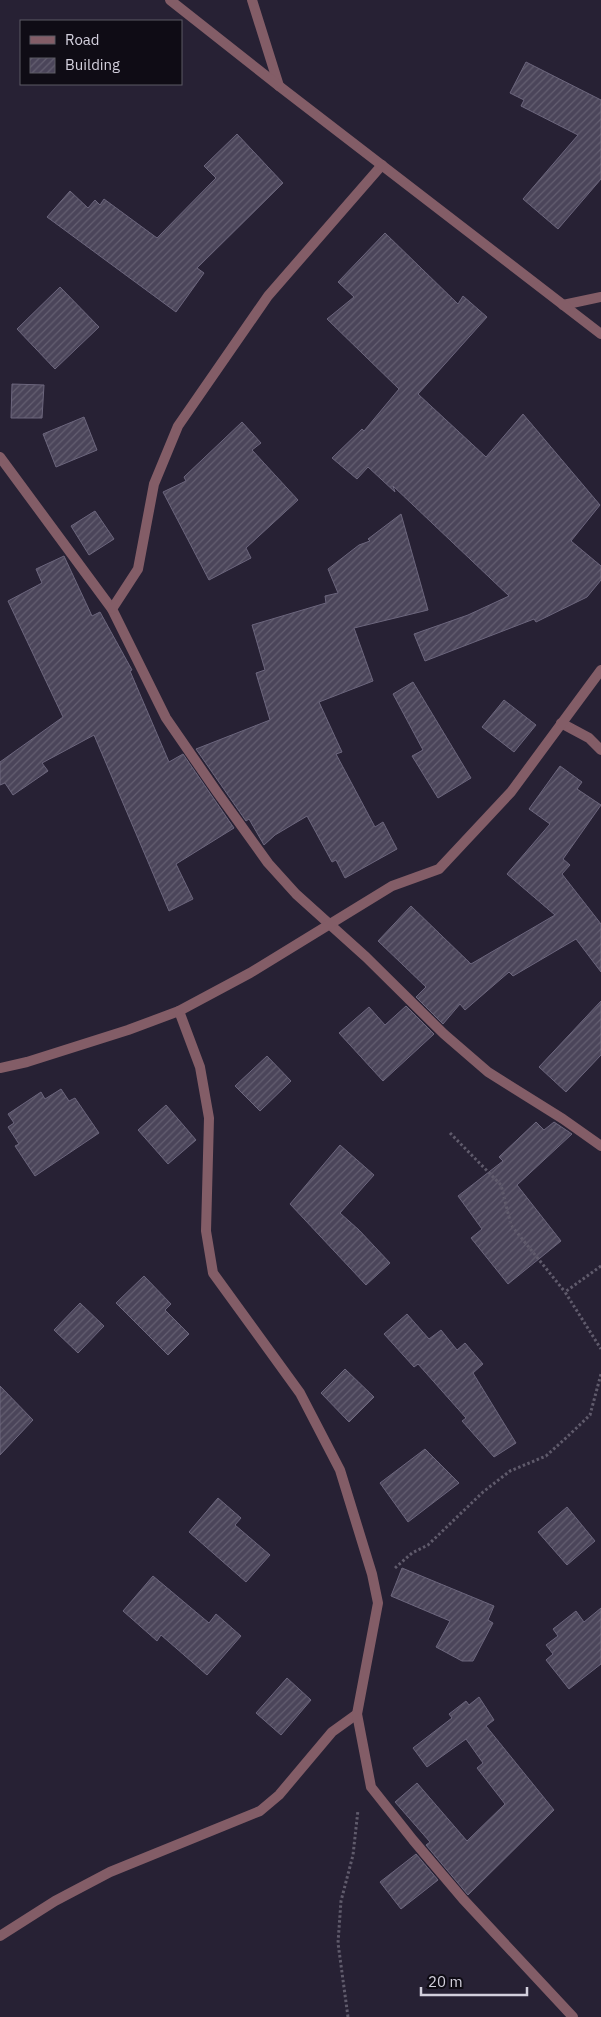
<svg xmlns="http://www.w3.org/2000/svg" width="601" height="2017" viewBox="0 0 601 2017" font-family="'IBM Plex Sans',sans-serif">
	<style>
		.building { fill: url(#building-hatch); stroke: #6c667d }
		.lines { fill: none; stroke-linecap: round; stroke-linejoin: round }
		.path { stroke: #605b6c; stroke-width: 3; stroke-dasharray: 2.5 2.5; stroke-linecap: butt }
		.service { stroke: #835d67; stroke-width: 10 }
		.minor { stroke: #835d67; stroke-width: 10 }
		.tertiary { stroke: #835d67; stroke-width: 10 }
	</style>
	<defs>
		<pattern id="building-hatch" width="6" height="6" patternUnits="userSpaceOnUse" patternTransform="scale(1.25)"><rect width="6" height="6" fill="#4b455a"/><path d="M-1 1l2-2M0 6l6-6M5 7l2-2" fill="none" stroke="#645f71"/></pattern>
	</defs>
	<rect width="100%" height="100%" fill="#272134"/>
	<!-- building -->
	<g class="building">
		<path d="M 526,62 L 601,100 L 601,179 L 558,229 L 523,199 L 578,135 L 521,106 L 524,100 L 510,93 Z"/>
		<path d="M 237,134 L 283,183 L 197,268 L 204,273 L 176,312 L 47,217 L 70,191 L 88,208 L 95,200 L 100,205 L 104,199 L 157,238 L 216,178 L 204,166 Z"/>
		<path d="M 385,233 L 458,304 L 463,296 L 487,317 L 418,394 L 486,457 L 523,414 L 600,505 L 571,541 L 601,566 L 601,580 L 587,597 L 536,622 L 534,619 L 425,661 L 414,634 L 468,615 L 509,596 L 393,486 L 395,492 L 368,467 L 357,479 L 332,458 L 362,429 L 364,431 L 399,389 L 327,319 L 354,297 L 338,282 Z"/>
		<path d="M 60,287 L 99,327 L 55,369 L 17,329 Z"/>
		<path d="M 12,384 L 44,385 L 42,418 L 11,418 Z"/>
		<path d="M 84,417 L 97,450 L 56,467 L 43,434 Z"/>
		<path d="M 242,422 L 261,443 L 252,450 L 298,500 L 246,548 L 251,558 L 209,580 L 163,492 L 186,481 L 184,477 Z"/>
		<path d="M 95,511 L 114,539 L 89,555 L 71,526 Z"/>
		<path d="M 401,514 L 428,610 L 354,628 L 373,681 L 319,702 L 342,752 L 336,754 L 375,827 L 383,822 L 397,849 L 345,878 L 336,860 L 332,862 L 307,816 L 275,835 L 264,845 L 249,819 L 246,821 L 196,749 L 270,720 L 256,673 L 265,670 L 252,625 L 326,603 L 325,596 L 338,593 L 328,569 L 359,545 L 370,541 L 368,539 Z"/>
		<path d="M 64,556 L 92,616 L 100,612 L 132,670 L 130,671 L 169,762 L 183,754 L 234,828 L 176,864 L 193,899 L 169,911 L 94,735 L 42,763 L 48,771 L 13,795 L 5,783 L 0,785 L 0,762 L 63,717 L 8,601 L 42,583 L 36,569 Z"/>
		<path d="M 413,682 L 471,778 L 438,798 L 412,756 L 423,750 L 393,694 Z"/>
		<path d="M 504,700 L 536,725 L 514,752 L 482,727 Z"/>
		<path d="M 560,766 L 582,782 L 577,789 L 601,805 L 563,859 L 570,865 L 562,874 L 601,924 L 601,972 L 576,939 L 513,976 L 509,972 L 465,1010 L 460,1004 L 443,1024 L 416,997 L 426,987 L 378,941 L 411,906 L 471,964 L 555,915 L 507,874 L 550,824 L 529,809 Z"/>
		<path d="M 601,1001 L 601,1055 L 566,1092 L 539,1067 Z"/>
		<path d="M 406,1006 L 434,1034 L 383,1081 L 339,1033 L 369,1007 L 385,1025 Z"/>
		<path d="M 267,1056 L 291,1081 L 260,1111 L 235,1086 Z"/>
		<path d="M 61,1089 L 69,1101 L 75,1098 L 99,1133 L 35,1176 L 15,1146 L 19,1144 L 8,1127 L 14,1123 L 8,1114 L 41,1092 L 45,1099 Z"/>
		<path d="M 166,1105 L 196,1140 L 168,1164 L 138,1130 Z"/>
		<path d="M 536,1122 L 544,1130 L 554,1122 L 572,1134 L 517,1185 L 561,1241 L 508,1284 L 471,1238 L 482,1229 L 458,1196 L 503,1161 L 499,1157 Z"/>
		<path d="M 340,1145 L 374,1175 L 340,1213 L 359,1230 L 390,1263 L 366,1285 L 290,1204 Z"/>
		<path d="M 144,1276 L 171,1304 L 165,1310 L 189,1334 L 168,1355 L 116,1303 Z"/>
		<path d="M 80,1303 L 104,1326 L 78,1353 L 54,1330 Z"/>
		<path d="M 407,1314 L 429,1339 L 441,1330 L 457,1350 L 465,1343 L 483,1364 L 473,1373 L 516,1443 L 494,1457 L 462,1421 L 466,1418 L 418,1364 L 414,1367 L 384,1334 Z"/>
		<path d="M 345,1369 L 374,1397 L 349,1422 L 321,1393 Z"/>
		<path d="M 0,1386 L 33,1420 L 0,1455 Z"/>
		<path d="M 425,1449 L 459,1483 L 408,1522 L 380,1483 Z"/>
		<path d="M 218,1498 L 241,1518 L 235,1525 L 270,1555 L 246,1582 L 189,1532 Z"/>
		<path d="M 567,1507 L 595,1541 L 567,1565 L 538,1532 Z"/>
		<path d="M 402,1568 L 494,1606 L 488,1620 L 493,1623 L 473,1661 L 462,1661 L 436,1647 L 450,1621 L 391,1596 Z"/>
		<path d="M 153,1576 L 209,1623 L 216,1614 L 241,1636 L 207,1675 L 161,1635 L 157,1641 L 123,1611 Z"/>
		<path d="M 601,1608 L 601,1664 L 569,1689 L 546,1660 L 553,1654 L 546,1645 L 558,1636 L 553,1629 L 576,1611 L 584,1622 Z"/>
		<path d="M 287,1678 L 311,1700 L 281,1735 L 256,1713 Z"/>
		<path d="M 479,1697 L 494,1720 L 486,1726 L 554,1810 L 468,1895 L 426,1845 L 430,1842 L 395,1802 L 417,1783 L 467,1841 L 505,1804 L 477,1768 L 483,1763 L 466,1739 L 427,1767 L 413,1748 L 452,1718 L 449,1714 L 466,1701 L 469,1705 Z"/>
		<path d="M 416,1854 L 438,1880 L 401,1909 L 380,1882 Z"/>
	</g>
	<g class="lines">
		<!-- path -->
		<g class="path">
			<path d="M 450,1133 L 501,1185 L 511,1225 L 565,1292"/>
			<path d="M 601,1266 L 565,1292 L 601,1349"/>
			<path d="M 395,1568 L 412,1553 L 428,1545 L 483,1492 L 510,1471 L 546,1456 L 567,1437 L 590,1415 L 601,1374"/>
			<path d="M 348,2017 L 338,1943 L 341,1901 L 353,1855 L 358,1810"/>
		</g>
		<!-- service -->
		<path class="service" d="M 0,1936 L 55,1901 L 110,1872 L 260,1811 L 279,1795 L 332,1732 L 357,1714"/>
		<!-- minor -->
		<g class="minor">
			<path d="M 252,0 L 279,86"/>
			<path d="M 563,305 L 601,297"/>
			<path d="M 0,457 L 112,609 L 166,718 L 217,792 L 268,863 L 296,894 L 366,957 L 444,1034 L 488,1072 L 563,1119 L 601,1146"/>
			<path d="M 112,609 L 138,569 L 154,484 L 178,426 L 268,296 L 382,165"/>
			<path d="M 561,723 L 589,738 L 601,750"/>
			<path d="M 179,1011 L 200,1067 L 209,1118 L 206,1231 L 213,1273 L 300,1393 L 340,1470 L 372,1574 L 378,1603 L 357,1714 L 371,1787 L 413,1840 L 463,1899 L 573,2017"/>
			<path d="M 0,1068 L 27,1062 L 128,1030 L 179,1011 L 250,973 L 392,886 L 439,869 L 511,792 L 601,670"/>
		</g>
		<!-- tertiary -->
		<path class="tertiary" d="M 170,0 L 279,86 L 601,334"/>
	</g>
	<!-- legend -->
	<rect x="20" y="20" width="162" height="65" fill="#0f0c15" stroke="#5d5a65"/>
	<rect x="30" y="36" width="25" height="8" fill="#835d67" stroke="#5d5a65"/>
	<text x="65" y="45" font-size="15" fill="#d3d0dd">Road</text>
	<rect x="30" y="58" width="25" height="15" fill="url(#building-hatch)" stroke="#5d5a65"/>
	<text x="65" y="70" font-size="15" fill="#d3d0dd">Building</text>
	<!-- scale -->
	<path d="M421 1987v8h106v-8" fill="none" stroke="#d3d0dd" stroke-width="2.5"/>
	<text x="428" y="1987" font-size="15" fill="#d3d0dd" stroke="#0f0c15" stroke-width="4" paint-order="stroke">20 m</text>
</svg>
